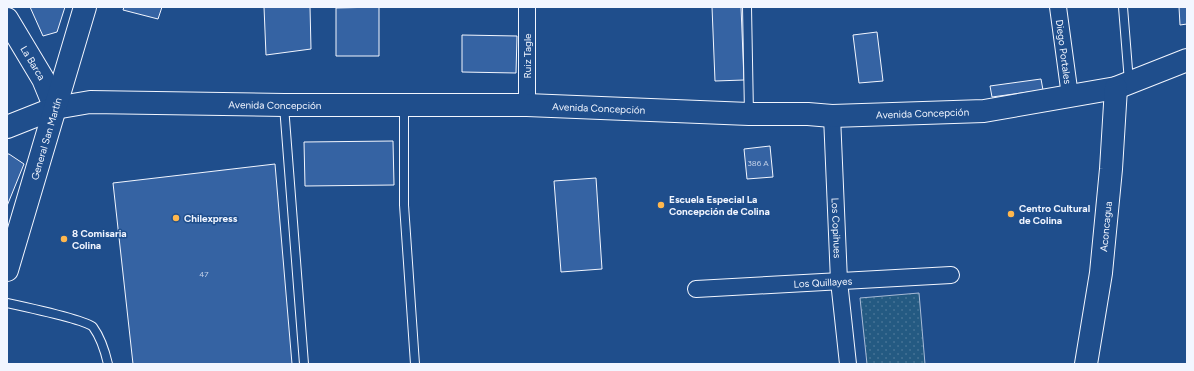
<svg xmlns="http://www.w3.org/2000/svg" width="1194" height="371" viewBox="0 0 1194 371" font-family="Figtree,sans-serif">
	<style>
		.grass { fill: url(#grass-dots); stroke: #a8bbd7 }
		.building { fill: #3563a3; stroke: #f2f6ff }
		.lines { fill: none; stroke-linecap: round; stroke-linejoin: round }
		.lane-casing { stroke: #f2f6ff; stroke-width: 10 }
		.street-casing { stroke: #f2f6ff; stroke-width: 18 }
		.secondary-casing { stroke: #f2f6ff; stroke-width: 24 }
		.primary-casing { stroke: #f2f6ff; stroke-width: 24 }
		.lane { stroke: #1f4e8c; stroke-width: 8 }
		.street { stroke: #1f4e8c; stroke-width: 16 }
		.secondary { stroke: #1f4e8c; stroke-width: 22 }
		.primary { stroke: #1f4e8c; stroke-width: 22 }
		.poi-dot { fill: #ffb74d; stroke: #1f4e8c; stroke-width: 1.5 }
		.labels { text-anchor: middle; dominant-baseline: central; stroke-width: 3; stroke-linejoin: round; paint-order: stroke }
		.number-label { font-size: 8px; fill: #c3d1e8 }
		.street-label { font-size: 10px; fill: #f2f6ff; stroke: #1f4e8c }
		.poi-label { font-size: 10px; font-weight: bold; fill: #f2f6ff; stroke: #1f4e8c; text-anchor: start }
	</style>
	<defs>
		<pattern id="grass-dots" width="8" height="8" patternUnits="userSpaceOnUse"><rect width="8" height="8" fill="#245a82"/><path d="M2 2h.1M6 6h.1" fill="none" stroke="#447295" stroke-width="1.8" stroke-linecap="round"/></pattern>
	</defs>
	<rect width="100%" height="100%" fill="#1f4e8c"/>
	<!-- grass -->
	<path class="grass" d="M 919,293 L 925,364 L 867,364 L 860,298 Z"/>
	<!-- building -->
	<g class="building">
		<path d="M 30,7 L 65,7 L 57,32 L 43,36 Z"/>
		<path d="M 124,7 L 162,7 L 158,19 L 123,10 Z"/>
		<path d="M 264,7 L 310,7 L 311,49 L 266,55 Z"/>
		<path d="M 379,7 L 379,56 L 336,56 L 336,8 Z"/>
		<path d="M 712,7 L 741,7 L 744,80 L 715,81 Z"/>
		<path d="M 1179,7 L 1187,7 L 1187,24 L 1180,25 Z"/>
		<path d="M 877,32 L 883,81 L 859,83 L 853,35 Z"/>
		<path d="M 462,35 L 517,36 L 516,73 L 462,72 Z"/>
		<path d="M 1041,79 L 1043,90 L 992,97 L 990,86 Z"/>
		<path d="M 393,141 L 394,185 L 305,186 L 304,142 Z"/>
		<path d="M 770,146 L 773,177 L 747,179 L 744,149 Z"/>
		<path d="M 7,154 L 9,154 L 24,164 L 7,206 Z"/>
		<path d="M 275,164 L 292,364 L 133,364 L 113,183 Z"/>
		<path d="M 596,178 L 602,269 L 561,272 L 554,181 Z"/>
	</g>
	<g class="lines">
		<defs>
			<g id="lane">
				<path d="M 747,7 L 749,114"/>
				<path d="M 1123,7 L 1129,82"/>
				<path d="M 404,105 L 404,205 L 415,364"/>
				<path d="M 284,106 L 304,364"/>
				<path d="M 7,303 C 21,306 86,320 93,327 C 101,338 105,351 108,364"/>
			</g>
			<g id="street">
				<path id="s1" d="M 1058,7 L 1070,96"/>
				<path d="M 527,105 L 527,7"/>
				<path id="s2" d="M 832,116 L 839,281 L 848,364"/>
				<path id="s3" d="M 696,289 L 951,275"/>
			</g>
			<g id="secondary">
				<path id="s4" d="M 7,19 L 43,79 L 55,108"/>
				<path id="s5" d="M 7,127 L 55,108 L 90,102 L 284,105 L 527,105 L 749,114 L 808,114 L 832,116 L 984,111 L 1116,88 L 1187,60"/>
				<path id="s6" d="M 1086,364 L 1101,273 L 1111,169 L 1116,88"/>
			</g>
			<g id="primary">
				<path id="s7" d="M 7,270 L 85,7"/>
			</g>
		</defs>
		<!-- lane casing -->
		<use href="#lane" class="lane-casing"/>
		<!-- street casing -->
		<use href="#street" class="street-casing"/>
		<!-- secondary casing -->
		<use href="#secondary" class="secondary-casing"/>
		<!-- primary casing -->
		<use href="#primary" class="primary-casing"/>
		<!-- lane -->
		<use href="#lane" class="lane"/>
		<!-- street -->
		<use href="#street" class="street"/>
		<!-- secondary -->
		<use href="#secondary" class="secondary"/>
		<!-- primary -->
		<use href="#primary" class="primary"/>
	</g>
	<!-- markers -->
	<g class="poi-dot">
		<circle cx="661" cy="205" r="4"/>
		<circle cx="1011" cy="214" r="4"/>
		<circle cx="176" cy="218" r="4"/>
		<circle cx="64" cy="239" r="4"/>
	</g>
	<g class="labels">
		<!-- number labels -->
		<g class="number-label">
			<text x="758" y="163">386 A</text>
			<text x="204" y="274">47</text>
		</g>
		<!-- street labels -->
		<g class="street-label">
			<text stroke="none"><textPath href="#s1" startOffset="45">Diego Portales</textPath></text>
			<text transform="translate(527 56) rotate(-90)">Ruiz Tagle</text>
			<text stroke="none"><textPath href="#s4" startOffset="51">La Barca</textPath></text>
			<text stroke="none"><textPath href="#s5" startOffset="272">Avenida Concepción</textPath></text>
			<text stroke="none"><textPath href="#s5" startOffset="596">Avenida Concepción</textPath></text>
			<text stroke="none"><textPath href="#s5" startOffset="920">Avenida Concepción</textPath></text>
			<text stroke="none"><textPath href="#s7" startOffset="137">General San Martín</textPath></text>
			<text stroke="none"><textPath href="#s6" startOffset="139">Aconcagua</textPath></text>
			<text stroke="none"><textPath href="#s2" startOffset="112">Los Copihues</textPath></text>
			<text stroke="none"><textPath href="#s3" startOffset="127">Los Quillayes</textPath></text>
		</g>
		<!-- poi labels -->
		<g class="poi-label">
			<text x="669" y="199">Escuela Especial La<tspan x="669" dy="12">Concepción de Colina</tspan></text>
			<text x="1019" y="208">Centro Cultural<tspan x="1019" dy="12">de Colina</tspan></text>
			<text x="184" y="218">Chilexpress</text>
			<text x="72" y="233">8 Comisaria<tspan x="72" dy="12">Colina</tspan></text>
		</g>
	</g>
	<!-- border -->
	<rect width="1194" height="371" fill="none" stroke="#f2f6ff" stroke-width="16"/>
</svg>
